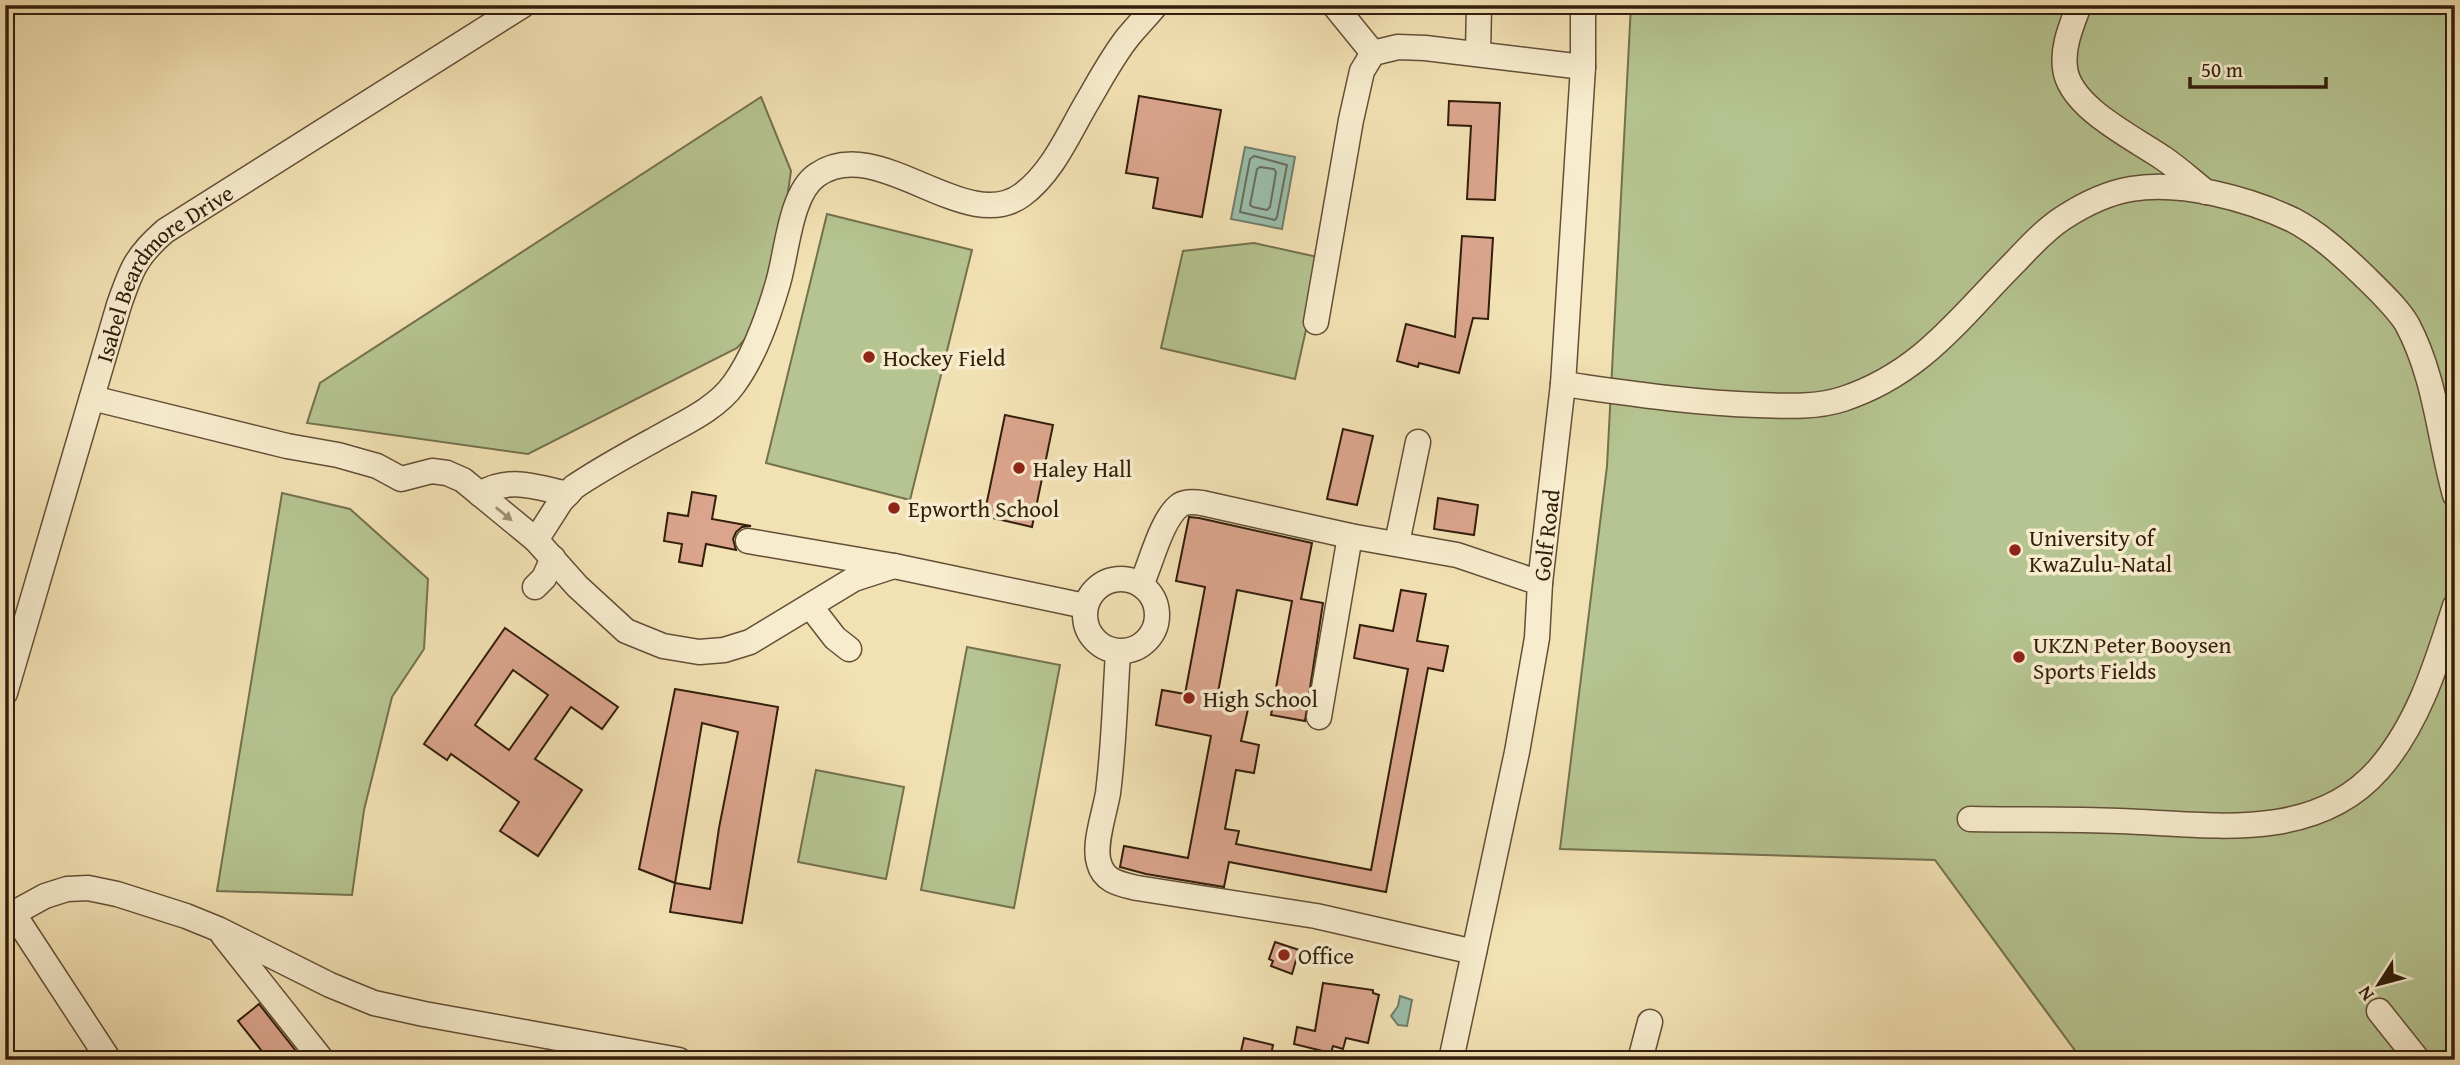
<svg xmlns="http://www.w3.org/2000/svg" width="2460" height="1065" viewBox="0 0 2460 1065" font-family="'Gentium Book Plus',serif">
	<style>
		.green { fill: #b5c490; stroke: #74714e; stroke-width: 2 }
		.water { fill: #9bbeab; stroke: #717e6b; stroke-width: 2 }
		.lines { fill: none; stroke-linecap: round; stroke-linejoin: round }
		.shore { stroke: #676e5c; stroke-width: 2 }
		.building { fill: #dba58d; stroke: #331e0c; stroke-width: 2; fill-rule: evenodd }
		.minor-casing { stroke: #634f36; stroke-width: 27 }
		.minor { stroke: #f7ecce; stroke-width: 24 }
		.oneway { fill: #9f8f77 }
		.poi-dot { fill: #8f2418; stroke: #f7ecce; stroke-width: 2.5 }
		.labels { text-anchor: middle; dominant-baseline: central; stroke-width: 7; stroke-linejoin: round; paint-order: stroke }
		.street-label { font-size: 23px; fill: #331e0c; stroke: #f7ecce }
		.poi-label { font-size: 23px; fill: #331e0c; stroke: #f7ecce; text-anchor: start }
	</style>
	<rect width="100%" height="100%" fill="#f2e1b3"/>
	<filter id="stains"><feTurbulence type="fractalNoise" baseFrequency=".00286" numOctaves="4"/><feColorMatrix values="0 0 0 0 .2 0 0 0 0 .09 0 0 0 0 .02 0 0 0 .5 -.17"/></filter>
	<radialGradient id="worn" r=".72"><stop offset=".6" stop-color="#630" stop-opacity="0"/><stop offset="1" stop-color="#630" stop-opacity=".3"/></radialGradient>
	<!-- green -->
	<g class="green">
		<path d="M 1631,5 L 2455,5 L 2455,1060 L 2082,1060 L 1935,860 L 1560,849 L 1607,466 Z"/>
		<path d="M 761,97 L 791,171 L 771,310 L 737,348 L 528,454 L 307,423 L 320,383 Z"/>
		<path d="M 827,214 L 972,250 L 910,500 L 766,463 Z"/>
		<path d="M 1254,243 L 1322,258 L 1295,379 L 1161,348 L 1183,251 Z"/>
		<path d="M 282,493 L 350,509 L 428,579 L 424,649 L 392,697 L 364,810 L 352,895 L 217,891 Z"/>
		<path d="M 967,647 L 1060,665 L 1014,908 L 921,890 Z"/>
		<path d="M 816,770 L 904,787 L 886,879 L 798,862 Z"/>
	</g>
	<!-- water -->
	<g class="water">
		<path d="M 1245,147 L 1295,157 L 1282,229 L 1231,219 Z"/>
		<path d="M 1400,996 L 1412,1000 L 1407,1026 L 1398,1025 L 1391,1016 L 1398,1006 Z"/>
	</g>
	<g class="lines">
		<!-- shore -->
		<g class="shore">
			<path d="M 1254,156 L 1287,165 L 1277,217 L 1275,220 L 1240,212 L 1250,159 Z"/>
			<path d="M 1260,167 L 1274,169 L 1276,172 L 1270,207 L 1267,210 L 1253,207 L 1250,205 L 1257,169 Z"/>
		</g>
	</g>
	<!-- building -->
	<g class="building">
		<path d="M 1139,96 L 1221,110 L 1202,217 L 1153,208 L 1158,178 L 1126,173 Z"/>
		<path d="M 1449,101 L 1500,103 L 1495,200 L 1467,199 L 1471,126 L 1448,125 Z"/>
		<path d="M 1462,236 L 1493,238 L 1488,319 L 1473,318 L 1459,373 L 1419,363 L 1418,367 L 1397,361 L 1406,324 L 1455,337 Z"/>
		<path d="M 1005,415 L 1053,425 L 1032,527 L 984,516 Z"/>
		<path d="M 1343,429 L 1373,436 L 1357,505 L 1327,499 Z"/>
		<path d="M 692,492 L 716,496 L 712,519 L 751,526 L 742,527 L 736,532 L 733,539 L 736,550 L 706,544 L 702,566 L 679,562 L 682,544 L 664,541 L 668,513 L 688,516 Z"/>
		<path d="M 1438,498 L 1478,505 L 1474,535 L 1434,529 Z"/>
		<path d="M 1189,517 L 1199,518 L 1312,543 L 1301,599 L 1323,603 L 1305,721 L 1271,715 L 1292,601 L 1237,590 L 1216,703 L 1248,709 L 1241,741 L 1259,745 L 1254,773 L 1236,770 L 1225,829 L 1239,831 L 1236,844 L 1371,870 L 1408,669 L 1354,658 L 1360,625 L 1393,631 L 1401,590 L 1426,594 L 1417,641 L 1448,646 L 1443,671 L 1428,668 L 1386,892 L 1229,862 L 1224,887 L 1146,874 L 1120,867 L 1124,846 L 1188,858 L 1211,736 L 1156,725 L 1162,690 L 1185,694 L 1205,587 L 1176,581 Z"/>
		<path d="M 505,628 L 618,707 L 602,729 L 571,707 L 535,759 L 582,790 L 538,856 L 500,831 L 519,802 L 451,754 L 447,760 L 424,744 ZM 513,670 L 548,695 L 509,750 L 475,725 Z"/>
		<path d="M 675,689 L 778,707 L 742,923 L 670,912 L 675,883 L 639,869 ZM 702,723 L 738,732 L 719,828 L 710,889 L 675,883 Z"/>
		<path d="M 1275,942 L 1299,950 L 1292,974 L 1271,966 L 1273,961 L 1269,959 Z"/>
		<path d="M 1323,983 L 1373,990 L 1373,993 L 1379,995 L 1368,1043 L 1346,1038 L 1343,1049 L 1333,1046 L 1331,1053 L 1294,1044 L 1297,1027 L 1315,1031 Z"/>
		<path d="M 259,1004 L 303,1060 L 269,1060 L 238,1021 Z"/>
		<path d="M 1244,1038 L 1273,1045 L 1270,1060 L 1239,1060 Z"/>
	</g>
	<g class="lines">
		<defs>
			<g id="minor">
				<path d="M 1334,5 L 1373,53"/>
				<path d="M 2079,5 C 2072,25 2062,46 2065,68 C 2069,107 2134,138 2163,158 C 2178,168 2192,181 2206,192"/>
				<path d="M 1478,54 L 1479,5"/>
				<path d="M 1316,322 L 1351,120 L 1362,71 L 1373,53 L 1398,47 L 1425,48 L 1583,67"/>
				<path d="M 1563,384 C 1628,393 1692,403 1758,405 C 1786,406 1815,408 1843,399 C 1922,373 1960,317 2016,261 C 2030,246 2046,229 2063,218 C 2083,205 2107,193 2131,189 C 2180,180 2249,199 2293,220 C 2318,233 2341,254 2361,273 C 2376,288 2396,306 2407,324 C 2436,378 2439,438 2455,495"/>
				<path d="M 92,398 L 287,446 L 338,455 L 377,466 L 401,479 L 432,471 L 447,473 L 463,480 L 536,540 L 577,586 L 626,631 L 663,646 L 699,652 L 724,650 L 750,642 L 854,579 L 894,566"/>
				<path d="M 480,494 C 510,476 535,487 568,494"/>
				<path d="M 536,540 L 561,501 L 574,487 C 602,468 632,452 661,436 C 686,422 717,408 734,384 C 755,355 768,317 778,283 C 787,253 790,193 817,175 C 878,132 965,237 1022,195 C 1052,173 1068,135 1086,104 C 1099,82 1112,57 1128,37 C 1137,26 1147,16 1156,5"/>
				<path d="M 748,541 L 894,566 L 1085,606"/>
				<path d="M 1397,543 L 1418,442"/>
				<circle cx="1121" cy="615" r="36"/>
				<path d="M 1141,585 C 1151,564 1161,519 1180,505 C 1186,501 1195,502 1202,503 L 1350,536 L 1457,555 L 1540,583"/>
				<path d="M 535,587 L 544,578 L 553,558"/>
				<path d="M 811,607 L 835,638 L 849,649"/>
				<path d="M 1118,652 C 1115,699 1114,746 1108,793 C 1105,812 1093,845 1099,863 C 1104,882 1121,884 1137,888 L 1316,916 L 1474,952"/>
				<path id="s1" d="M 5,693 L 119,305 C 131,270 136,256 165,231 L 523,5"/>
				<path d="M 1319,717 L 1350,536"/>
				<path d="M 1970,819 C 2019,820 2069,819 2119,821 C 2207,824 2314,844 2379,769 C 2419,723 2437,662 2455,606"/>
				<path d="M 13,913 L 109,1060"/>
				<path d="M 5,918 L 45,896 L 67,889 L 88,888 L 117,894 L 186,916 L 218,929 L 330,985 L 374,1003 L 424,1014 L 679,1060"/>
				<path d="M 223,935 L 322,1060"/>
				<path d="M 2379,1011 L 2418,1060"/>
				<path id="s2" d="M 1451,1060 L 1517,752 L 1537,638 L 1540,583 L 1563,384 L 1583,67 L 1583,5"/>
				<path d="M 1640,1060 L 1650,1022"/>
			</g>
		</defs>
		<!-- minor casing -->
		<use href="#minor" class="minor-casing"/>
		<!-- minor -->
		<use href="#minor" class="minor"/>
	</g>
	<!-- one-way arrows -->
	<defs><path id="oneway-solid" d="M-6-.8H1V-3.2L6.5 0L1 3.2V.8H-6Z" transform="scale(1.75)"/></defs>
	<use class="oneway" href="#oneway-solid" transform="translate(504 514) rotate(39)"/>
	<!-- markers -->
	<g class="poi-dot">
		<circle cx="869" cy="357" r="7"/>
		<circle cx="1019" cy="468" r="7"/>
		<circle cx="894" cy="508" r="7"/>
		<circle cx="2015" cy="550" r="7"/>
		<circle cx="2019" cy="657" r="7"/>
		<circle cx="1189" cy="698" r="7"/>
		<circle cx="1284" cy="955" r="7"/>
	</g>
	<g class="labels">
		<!-- street labels -->
		<g class="street-label">
			<text stroke="none"><textPath href="#s1" startOffset="458">Isabel Beardmore Drive</textPath></text>
			<text stroke="none"><textPath href="#s2" startOffset="534">Golf Road</textPath></text>
		</g>
		<!-- poi labels -->
		<g class="poi-label">
			<text x="883" y="357">Hockey Field</text>
			<text x="1033" y="468">Haley Hall</text>
			<text x="908" y="508">Epworth School</text>
			<text x="2029" y="537">University of<tspan x="2029" dy="26">KwaZulu-Natal</tspan></text>
			<text x="2033" y="644">UKZN Peter Booysen<tspan x="2033" dy="26">Sports Fields</tspan></text>
			<text x="1203" y="698">High School</text>
			<text x="1298" y="955">Office</text>
		</g>
	</g>
	<!-- margin -->
	<rect width="2460" height="1065" fill="none" stroke="#f2e1b3" stroke-width="28"/>
	<rect x="7" y="7" width="2446" height="1051" fill="none" stroke="#331e0c" stroke-width="3.5"/>
	<rect x="14" y="14" width="2432" height="1037" fill="none" stroke="#331e0c" stroke-width="2"/>
	<!-- north arrow -->
	<g transform="translate(2379 984) rotate(234)" stroke="#f7ecce" stroke-width="5" paint-order="stroke">
	<path d="M0-5L12 26L0 18L-12 26Z" fill="#331e0c"/>
	<text y="-10" font-size="19" font-weight="bold" text-anchor="middle" fill="#331e0c">N</text>
	</g>
	<!-- scale -->
	<path d="M2190 77v10h136v-10" fill="none" stroke="#331e0c" stroke-width="3.5"/>
	<text x="2201" y="77" font-size="21" fill="#331e0c" stroke="#f7ecce" stroke-width="5" paint-order="stroke">50 m</text>
	<rect width="100%" height="100%" filter="url(#stains)"/>
	<rect width="100%" height="100%" fill="url(#worn)"/>
</svg>
